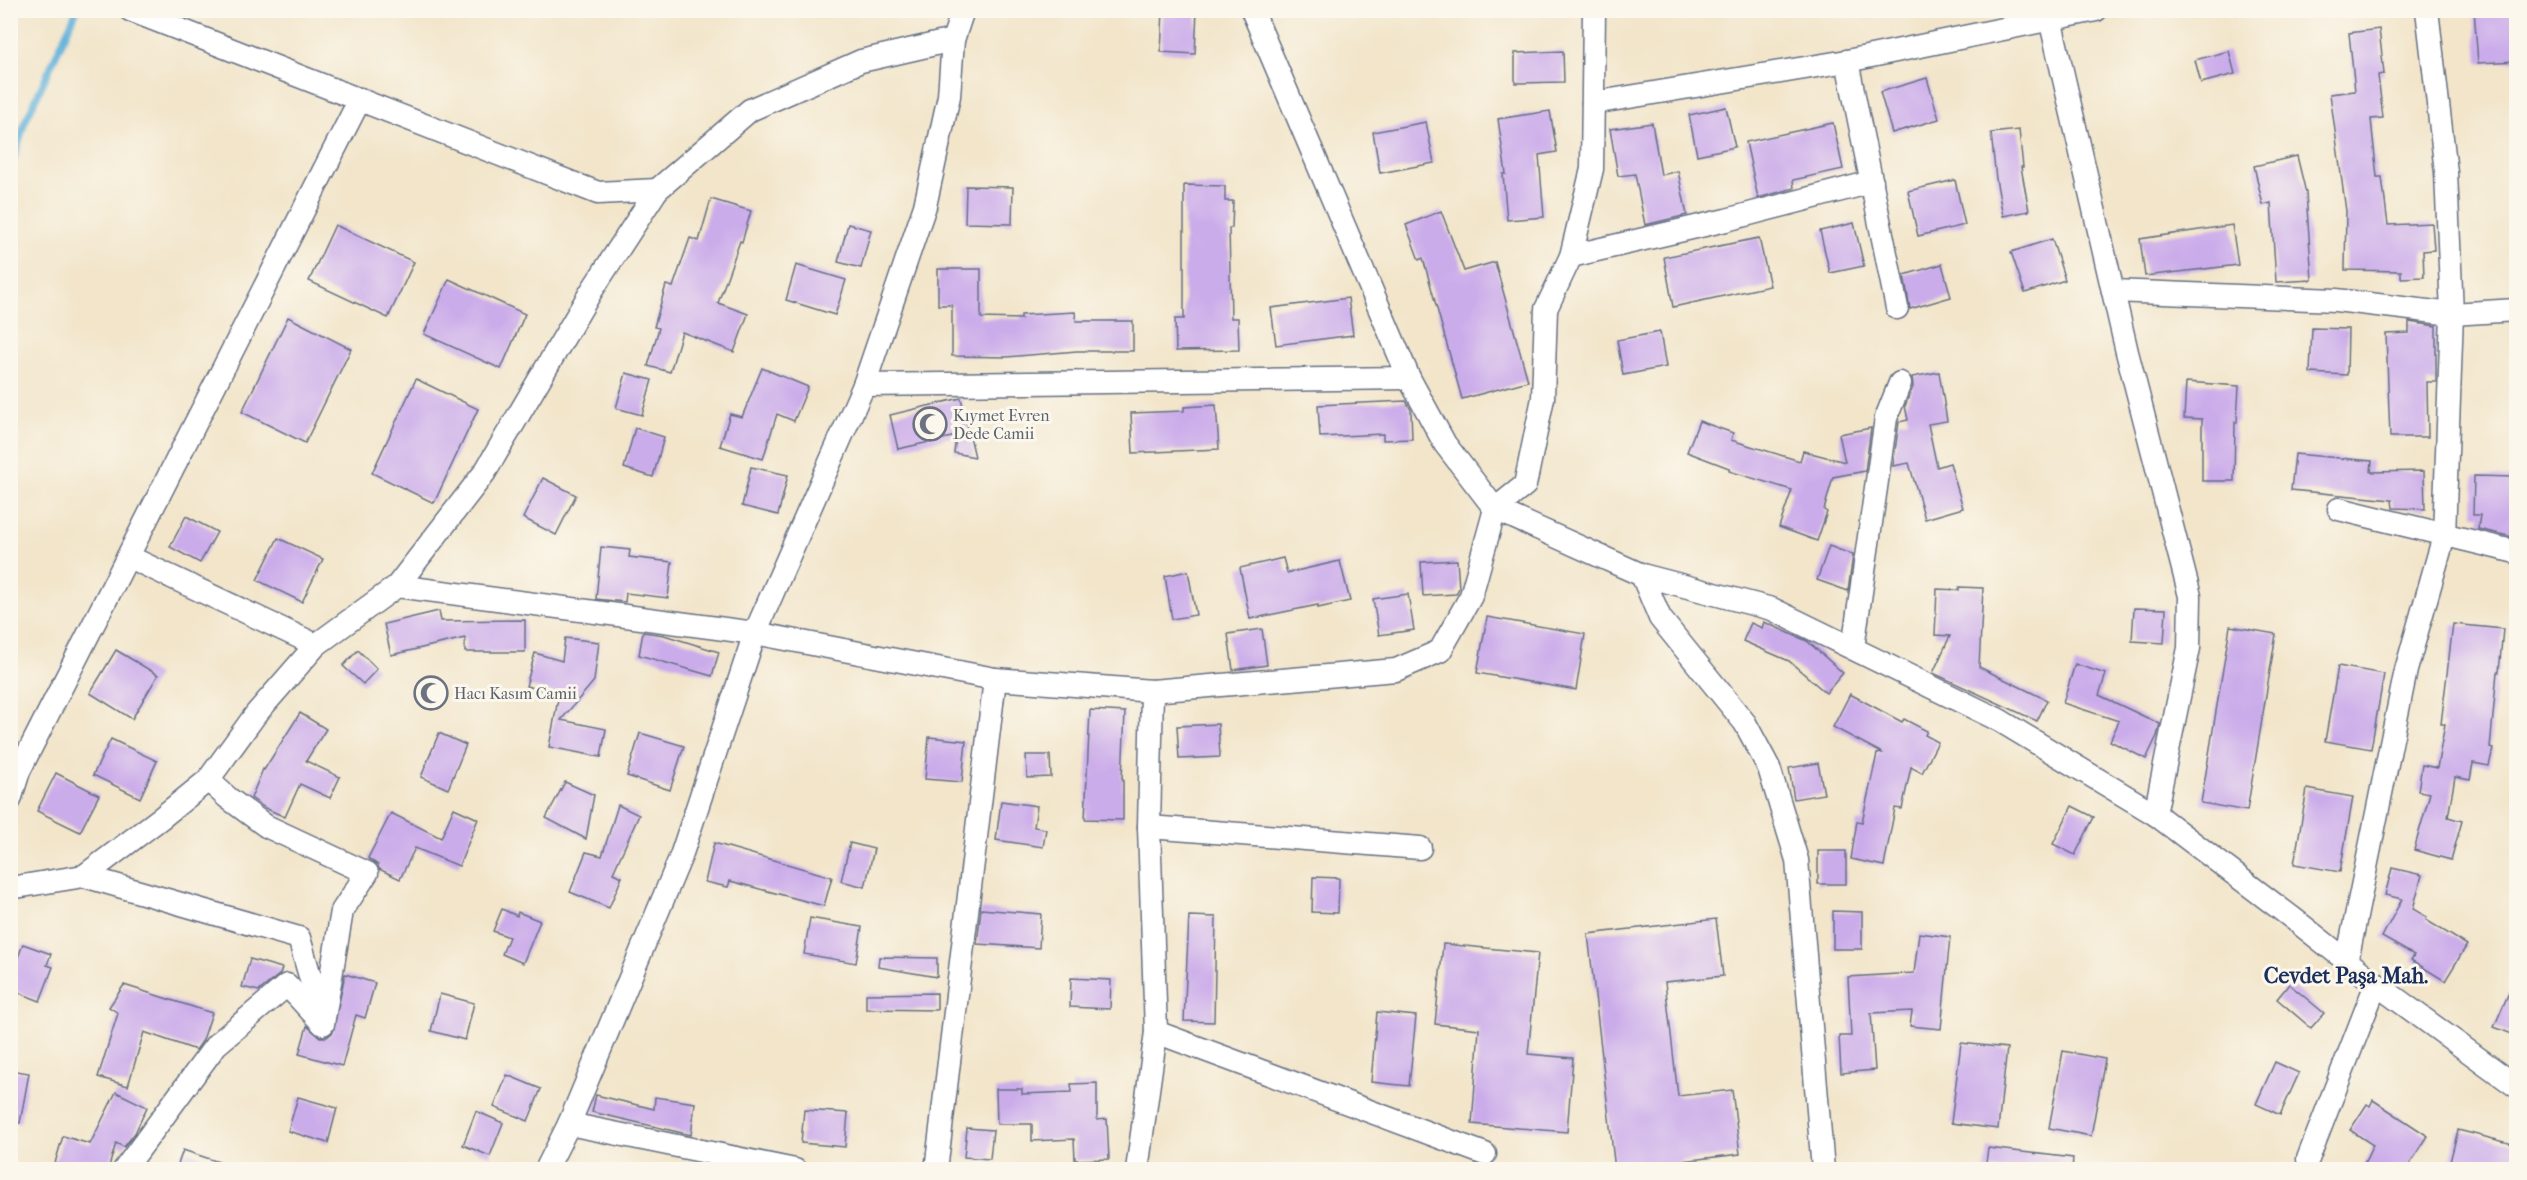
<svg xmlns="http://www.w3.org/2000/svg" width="2527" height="1180" viewBox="0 0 2527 1180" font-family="'IM FELL French Canon',serif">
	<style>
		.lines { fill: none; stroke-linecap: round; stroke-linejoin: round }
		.stream { stroke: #5eb0d9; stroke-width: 7 }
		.building { fill: #cbacea }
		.minor-casing { stroke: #666f84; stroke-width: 25 }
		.minor { stroke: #fff; stroke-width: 22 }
		.labels { text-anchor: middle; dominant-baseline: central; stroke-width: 6; stroke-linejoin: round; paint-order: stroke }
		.worship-label { font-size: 16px; fill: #5b616d; stroke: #fbf7ec; text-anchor: start }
		.district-label { font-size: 22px; font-weight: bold; fill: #1b2f5e; stroke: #fbf7ec }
	</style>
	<rect width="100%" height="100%" fill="#fbf7ec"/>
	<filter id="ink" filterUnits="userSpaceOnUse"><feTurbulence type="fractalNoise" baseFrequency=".0167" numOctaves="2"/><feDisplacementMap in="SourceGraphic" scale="12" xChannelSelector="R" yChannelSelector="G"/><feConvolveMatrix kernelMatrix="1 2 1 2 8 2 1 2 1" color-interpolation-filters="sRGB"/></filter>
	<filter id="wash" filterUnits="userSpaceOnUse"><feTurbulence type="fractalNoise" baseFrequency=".008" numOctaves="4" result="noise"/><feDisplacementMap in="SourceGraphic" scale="24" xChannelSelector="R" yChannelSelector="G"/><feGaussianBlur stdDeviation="1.35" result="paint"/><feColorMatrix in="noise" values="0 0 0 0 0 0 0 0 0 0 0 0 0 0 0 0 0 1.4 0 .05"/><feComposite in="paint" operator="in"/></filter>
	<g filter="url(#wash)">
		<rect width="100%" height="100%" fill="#f2e5ca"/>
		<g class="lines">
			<!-- stream -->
			<path class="stream" d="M 10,171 L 25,122 L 76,12"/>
		</g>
		<g id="blocks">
			<!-- building -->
			<g class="building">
				<path d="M 1163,10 L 1197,10 L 1195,54 L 1161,52 Z"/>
				<path d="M 2474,10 L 2517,10 L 2517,61 L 2478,63 Z"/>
				<path d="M 2379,29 L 2384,74 L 2378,75 L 2383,118 L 2371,119 L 2377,177 L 2382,177 L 2388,225 L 2432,223 L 2434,250 L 2423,251 L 2424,277 L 2401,278 L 2401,271 L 2345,270 L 2346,211 L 2330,94 L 2355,91 L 2349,33 Z"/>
				<path d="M 1563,51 L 1564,82 L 1515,83 L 1515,53 Z"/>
				<path d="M 2229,51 L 2235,74 L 2201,83 L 2195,60 Z"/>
				<path d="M 1927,78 L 1939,119 L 1892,133 L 1880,92 Z"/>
				<path d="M 1726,107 L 1735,147 L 1697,155 L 1689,115 Z"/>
				<path d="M 1550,111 L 1557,152 L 1539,155 L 1544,217 L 1507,220 L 1503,174 L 1506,174 L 1498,119 Z"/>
				<path d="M 1426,122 L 1434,163 L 1380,173 L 1373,132 Z"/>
				<path d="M 1652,123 L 1661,175 L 1678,171 L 1687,215 L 1645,225 L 1635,174 L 1618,176 L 1610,129 Z"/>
				<path d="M 1833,123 L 1843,169 L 1793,180 L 1794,188 L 1758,198 L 1746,142 Z"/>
				<path d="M 2019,130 L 2023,167 L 2021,167 L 2029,211 L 2003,216 L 1996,179 L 1991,133 Z"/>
				<path d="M 2297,156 L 2306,193 L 2312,280 L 2276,282 L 2271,203 L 2263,205 L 2254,166 Z"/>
				<path d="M 1955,180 L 1965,225 L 1918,236 L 1908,191 Z"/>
				<path d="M 1184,185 L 1225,186 L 1225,201 L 1233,201 L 1232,228 L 1229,228 L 1231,318 L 1238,318 L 1239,350 L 1176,351 L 1175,319 L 1184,319 Z"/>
				<path d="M 966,186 L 1013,187 L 1012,224 L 965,223 Z"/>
				<path d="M 711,199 L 751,211 L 742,242 L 740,241 L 718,303 L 748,314 L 734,352 L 682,332 L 670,372 L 648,366 L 659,328 L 654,327 L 666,285 L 673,287 L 690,238 L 699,241 Z"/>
				<path d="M 1441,211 L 1464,271 L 1495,262 L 1528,381 L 1462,399 L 1423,258 L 1419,260 L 1406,225 Z"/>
				<path d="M 1854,223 L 1864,266 L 1830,273 L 1820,231 Z"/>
				<path d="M 848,224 L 871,230 L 861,268 L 838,262 Z"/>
				<path d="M 335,225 L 414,262 L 388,318 L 309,281 Z"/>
				<path d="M 2232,225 L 2238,265 L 2145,276 L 2140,239 Z"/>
				<path d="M 1759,238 L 1770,286 L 1673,307 L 1664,257 Z"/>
				<path d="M 2052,239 L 2065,280 L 2025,293 L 2011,252 Z"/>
				<path d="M 1942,264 L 1951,297 L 1910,309 L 1904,275 Z"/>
				<path d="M 796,265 L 846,280 L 835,315 L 786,300 Z"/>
				<path d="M 938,269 L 981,269 L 981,318 L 1021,319 L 1021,315 L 1075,312 L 1076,321 L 1133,321 L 1133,351 L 1077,351 L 1006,357 L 952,356 L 952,305 L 938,305 Z"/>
				<path d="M 449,279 L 525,314 L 501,369 L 424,334 Z"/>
				<path d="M 1348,298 L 1353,335 L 1276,345 L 1271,308 Z"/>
				<path d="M 288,317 L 351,349 L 305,443 L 242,412 Z"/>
				<path d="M 2409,322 L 2436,326 L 2436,382 L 2427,382 L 2428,437 L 2390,437 L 2386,334 L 2409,333 Z"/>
				<path d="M 2312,328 L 2348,329 L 2347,375 L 2310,373 Z"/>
				<path d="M 1660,332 L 1666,367 L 1623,375 L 1617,340 Z"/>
				<path d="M 762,368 L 808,387 L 794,421 L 777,414 L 763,459 L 720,446 L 730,414 L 742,417 Z"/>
				<path d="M 1939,372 L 1947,421 L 1928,424 L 1937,467 L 1950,463 L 1963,508 L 1925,519 L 1909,463 L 1893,466 L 1899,422 L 1908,420 L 1905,406 L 1913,387 L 1912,377 Z"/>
				<path d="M 626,373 L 652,380 L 642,415 L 616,408 Z"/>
				<path d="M 416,379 L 478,409 L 434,503 L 372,473 Z"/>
				<path d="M 2186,382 L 2239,386 L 2237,422 L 2235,422 L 2234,481 L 2202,481 L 2202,419 L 2184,418 Z"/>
				<path d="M 961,398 L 975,457 L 954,453 L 956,436 L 898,449 L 890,415 Z"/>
				<path d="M 1406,401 L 1411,410 L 1412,439 L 1383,440 L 1383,434 L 1320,437 L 1318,405 Z"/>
				<path d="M 1216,405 L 1219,449 L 1133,453 L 1131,413 L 1184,411 L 1184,407 Z"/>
				<path d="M 1699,421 L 1733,433 L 1731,440 L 1800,461 L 1803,451 L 1845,462 L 1839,434 L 1871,428 L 1865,471 L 1833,477 L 1824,510 L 1827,512 L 1817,541 L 1779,527 L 1792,490 L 1729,471 L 1729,468 L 1687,452 Z"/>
				<path d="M 635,428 L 664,437 L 653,477 L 624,468 Z"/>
				<path d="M 2295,454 L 2372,461 L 2371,472 L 2424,471 L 2425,509 L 2393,508 L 2392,500 L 2291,490 Z"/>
				<path d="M 751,467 L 788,475 L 778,515 L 742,506 Z"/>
				<path d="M 2474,476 L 2515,477 L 2514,522 L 2517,522 L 2517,538 L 2478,529 L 2480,515 L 2473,515 Z"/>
				<path d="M 543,478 L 576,495 L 556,535 L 523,518 Z"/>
				<path d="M 186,516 L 217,532 L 200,563 L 170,547 Z"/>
				<path d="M 278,538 L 323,559 L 302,602 L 257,580 Z"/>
				<path d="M 1829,546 L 1853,555 L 1848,591 L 1817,580 Z"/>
				<path d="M 601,547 L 630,550 L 629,557 L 672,562 L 668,598 L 626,593 L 625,602 L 596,599 Z"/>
				<path d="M 1283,558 L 1287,573 L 1340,561 L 1350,601 L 1318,608 L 1318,605 L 1250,619 L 1240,568 Z"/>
				<path d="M 1457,560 L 1459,588 L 1456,594 L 1423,596 L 1421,562 Z"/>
				<path d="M 1188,571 L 1196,615 L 1172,619 L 1165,576 Z"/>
				<path d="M 1959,587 L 1983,588 L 1979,667 L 2047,700 L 2037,721 L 1933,673 L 1950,636 L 1935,635 L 1937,589 L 1959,590 Z"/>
				<path d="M 1408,594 L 1414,630 L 1379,635 L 1373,599 Z"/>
				<path d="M 2134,608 L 2166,609 L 2164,643 L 2132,641 Z"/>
				<path d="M 439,611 L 441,621 L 525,620 L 525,652 L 465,652 L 465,638 L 391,655 L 384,624 Z"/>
				<path d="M 1487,617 L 1585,634 L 1576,690 L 1477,673 Z"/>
				<path d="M 1764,622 L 1807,641 L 1843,673 L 1826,693 L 1789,661 L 1743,641 L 1751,623 L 1762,628 Z"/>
				<path d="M 2453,624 L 2503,629 L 2499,672 L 2497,672 L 2490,748 L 2493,749 L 2489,766 L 2473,763 L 2470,780 L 2455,777 L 2448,817 L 2462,821 L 2451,860 L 2414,850 L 2430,793 L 2418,791 L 2422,765 L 2437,768 L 2445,724 L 2441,724 Z"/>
				<path d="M 2230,626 L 2276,634 L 2247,811 L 2201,803 Z"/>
				<path d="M 1262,629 L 1267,665 L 1233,670 L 1228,634 Z"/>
				<path d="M 643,632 L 664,635 L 719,652 L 712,676 L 639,655 Z"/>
				<path d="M 565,638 L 599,642 L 594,681 L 561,720 L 606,729 L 601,757 L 549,747 L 559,694 L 526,686 L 535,653 L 562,661 Z"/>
				<path d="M 116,650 L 158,675 L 132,719 L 90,693 Z"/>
				<path d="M 358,650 L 377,669 L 363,684 L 343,666 Z"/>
				<path d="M 2075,664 L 2106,674 L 2099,695 L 2160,724 L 2157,736 L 2146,759 L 2110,741 L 2119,721 L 2063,703 Z"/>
				<path d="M 2338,666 L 2384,674 L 2371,749 L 2325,741 Z"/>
				<path d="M 1850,694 L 1902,722 L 1904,719 L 1927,731 L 1925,735 L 1938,742 L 1922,773 L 1911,767 L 1902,809 L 1895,808 L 1884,866 L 1851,859 L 1857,821 L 1862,822 L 1877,754 L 1882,753 L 1833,727 Z"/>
				<path d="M 1090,710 L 1125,712 L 1122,779 L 1123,779 L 1123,820 L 1085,819 Z"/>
				<path d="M 300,713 L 326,729 L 306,761 L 340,777 L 330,798 L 300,784 L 285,817 L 265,808 L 251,798 L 263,769 L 264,770 Z"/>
				<path d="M 1218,724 L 1220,757 L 1179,759 L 1177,726 Z"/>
				<path d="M 439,733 L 466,745 L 448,789 L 421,777 Z"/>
				<path d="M 640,733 L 684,746 L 670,790 L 627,776 Z"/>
				<path d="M 929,737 L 966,741 L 962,782 L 925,779 Z"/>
				<path d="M 111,739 L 157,761 L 140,798 L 93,775 Z"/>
				<path d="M 1026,755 L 1050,755 L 1051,777 L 1027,778 Z"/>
				<path d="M 1818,763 L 1824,794 L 1794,799 L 1789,768 Z"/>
				<path d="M 56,773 L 99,795 L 80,832 L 37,811 Z"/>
				<path d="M 565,782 L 594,795 L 586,839 L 546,818 Z"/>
				<path d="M 2307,789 L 2353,797 L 2340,872 L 2294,864 Z"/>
				<path d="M 1001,801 L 1037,806 L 1034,827 L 1046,829 L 1043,847 L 996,840 Z"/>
				<path d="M 618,805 L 639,815 L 613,873 L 622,877 L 609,908 L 570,892 L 586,852 L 602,856 Z"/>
				<path d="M 2072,806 L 2094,817 L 2075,855 L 2053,844 Z"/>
				<path d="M 454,808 L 478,819 L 459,866 L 415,848 L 400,879 L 379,869 L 378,865 L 368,858 L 391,813 L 441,838 Z"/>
				<path d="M 714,843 L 832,877 L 824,906 L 730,881 L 728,887 L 705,882 Z"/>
				<path d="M 850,843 L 874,849 L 865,887 L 841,881 Z"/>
				<rect x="1818" y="851" width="28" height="33"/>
				<path d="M 2392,868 L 2422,875 L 2413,909 L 2427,917 L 2426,920 L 2467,945 L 2445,981 L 2411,960 L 2414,955 L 2382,937 L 2402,899 L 2385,895 Z"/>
				<path d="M 1313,877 L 1339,878 L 1338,913 L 1312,912 Z"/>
				<path d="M 502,909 L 517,916 L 518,912 L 540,921 L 523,963 L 502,954 L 509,937 L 493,931 Z"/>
				<path d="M 981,909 L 1041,914 L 1039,948 L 977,944 Z"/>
				<path d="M 1833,911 L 1862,912 L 1862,949 L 1833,949 Z"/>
				<path d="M 1189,916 L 1216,917 L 1214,1022 L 1184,1021 Z"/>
				<path d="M 810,918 L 862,927 L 856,963 L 804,954 Z"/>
				<path d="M 1716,919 L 1723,976 L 1665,982 L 1678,1096 L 1732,1090 L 1740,1154 L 1682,1161 L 1682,1164 L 1615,1170 L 1588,934 Z"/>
				<path d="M 1919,933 L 1950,937 L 1941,1029 L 1910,1026 L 1912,1011 L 1871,1013 L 1875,1070 L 1841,1073 L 1839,1036 L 1851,1036 L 1848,977 L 1914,973 Z"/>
				<path d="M 23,944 L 51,954 L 47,965 L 53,967 L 40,1001 L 12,990 L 16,978 L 11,976 Z"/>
				<path d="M 1443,944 L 1538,953 L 1528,1054 L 1573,1058 L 1567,1132 L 1472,1124 L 1479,1029 L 1435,1024 Z"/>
				<path d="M 879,957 L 937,958 L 937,977 L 878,967 Z"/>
				<path d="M 250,959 L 282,968 L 280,974 L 259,991 L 242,987 Z"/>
				<path d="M 345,974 L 375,983 L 365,1018 L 356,1015 L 342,1066 L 299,1054 L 307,1026 L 320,1037 L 327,1037 L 333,1032 Z"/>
				<path d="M 2517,974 L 2517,1036 L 2494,1027 Z"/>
				<path d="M 1071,978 L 1111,980 L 1110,1009 L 1070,1007 Z"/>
				<path d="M 2289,984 L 2324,1013 L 2311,1028 L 2277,999 Z"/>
				<path d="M 124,985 L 212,1013 L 203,1040 L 196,1050 L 144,1032 L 128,1086 L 98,1077 L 118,1013 L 109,1007 Z"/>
				<path d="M 937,993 L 937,1010 L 866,1009 L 866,994 Z"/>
				<path d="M 440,994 L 474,1003 L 465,1040 L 431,1031 Z"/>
				<path d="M 1377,1012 L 1416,1016 L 1409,1086 L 1371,1082 Z"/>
				<path d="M 1961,1043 L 2007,1048 L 1998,1129 L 1951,1123 Z"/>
				<path d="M 2063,1051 L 2105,1059 L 2091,1136 L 2049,1128 Z"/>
				<path d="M 2275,1062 L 2299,1073 L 2280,1115 L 2256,1104 Z"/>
				<path d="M 10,1070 L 29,1073 L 20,1123 L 10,1122 Z"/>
				<path d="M 507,1075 L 541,1089 L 528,1121 L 494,1107 Z"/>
				<path d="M 1097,1083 L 1097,1120 L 1107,1119 L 1109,1159 L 1075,1160 L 1074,1139 L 1032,1141 L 1032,1124 L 997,1124 L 996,1089 L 1022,1089 L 1022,1094 L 1072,1092 L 1071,1084 Z"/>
				<path d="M 116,1092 L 147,1107 L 135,1133 L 124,1147 L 116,1143 L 108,1170 L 76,1170 L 55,1163 L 63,1136 L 90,1144 Z"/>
				<path d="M 596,1095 L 654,1109 L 655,1097 L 695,1103 L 691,1135 L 592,1112 Z"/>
				<path d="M 298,1097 L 337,1108 L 328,1143 L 288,1131 Z"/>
				<path d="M 2373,1100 L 2428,1136 L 2406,1170 L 2361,1170 L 2373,1145 L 2350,1130 L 2367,1104 L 2370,1106 Z"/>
				<path d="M 804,1110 L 848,1113 L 845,1147 L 801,1143 Z"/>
				<path d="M 476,1111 L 503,1123 L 490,1156 L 463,1145 Z"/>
				<path d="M 967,1128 L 993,1130 L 990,1159 L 964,1157 Z"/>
				<path d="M 2458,1130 L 2517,1145 L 2517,1170 L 2448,1170 Z"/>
				<path d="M 1988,1148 L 2073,1158 L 2072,1170 L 1985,1170 Z"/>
				<path d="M 183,1150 L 231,1166 L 231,1170 L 176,1170 Z"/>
			</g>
		</g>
	</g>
	<g filter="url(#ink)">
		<use href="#blocks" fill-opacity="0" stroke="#666f84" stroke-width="1.5"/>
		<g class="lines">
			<defs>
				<g id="minor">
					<path d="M 130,10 L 598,193 L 657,190"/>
					<path d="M 1252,10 L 1409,378 L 1445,444 L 1495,509 L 1642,575 L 1772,609 L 1999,720 L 2155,814 L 2295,920 L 2376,984 L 2516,1086"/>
					<path d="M 2048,10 L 2127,352 L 2190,596 L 2189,648 L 2155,814"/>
					<path d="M 1847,61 L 1897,308"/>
					<path d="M 1593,103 L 1847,61 L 2096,10"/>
					<path d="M 1571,256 L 1726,220 L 1872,182"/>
					<path d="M 2113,291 L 2336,300 L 2452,314 L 2516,310"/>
					<path d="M 864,385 L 1409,378"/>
					<path d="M 2339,509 L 2516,552"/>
					<path d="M 129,557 L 316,645"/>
					<path d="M 1642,575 L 1660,618 L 1745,723 L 1769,768 L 1797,860 L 1823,1170"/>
					<path d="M 397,586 L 755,633 L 995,679 L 1152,691 L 1396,670 L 1440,651 L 1471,596 L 1495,509 L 1525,485 L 1543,398 L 1546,309 L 1571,256 L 1592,169 L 1594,10"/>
					<path d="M 1853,648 L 1886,418 L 1900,383"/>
					<path d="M 10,800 L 19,771 L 360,99"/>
					<path d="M 1149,827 L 1420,848"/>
					<path d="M 84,876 L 299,938 L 322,1018"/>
					<path d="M 10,888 L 84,876 L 161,818 L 208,780 L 256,714 L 316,645 L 397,586 L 485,472 L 592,290 L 657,190 L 750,110 L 861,61 L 953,40"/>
					<path d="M 2347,961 L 2406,670 L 2444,536 L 2452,314 L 2446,172 L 2427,10"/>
					<path d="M 1156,1032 L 1485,1154"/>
					<path d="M 569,1124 L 795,1170"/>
					<path d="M 2308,1159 L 2376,984"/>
					<path d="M 124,1170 L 216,1045 L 287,985 L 323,1024 L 342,911 L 367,873 L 266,826 L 228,798 L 208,780"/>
					<path d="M 546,1170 L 569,1124 L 681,856 L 755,633 L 864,385 L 925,206 L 949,96 L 953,40 L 963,10"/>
					<path d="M 936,1170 L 995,679"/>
					<path d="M 1137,1170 L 1156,1032 L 1149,827 L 1152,691"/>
				</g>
			</defs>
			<!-- minor casing -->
			<use href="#minor" class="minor-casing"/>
			<!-- minor -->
			<use href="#minor" class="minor"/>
		</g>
	</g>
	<!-- icons -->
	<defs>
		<symbol id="mosque-ring" viewBox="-11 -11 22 22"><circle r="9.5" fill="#fbf7ec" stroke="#6b7280" stroke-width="1.5"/><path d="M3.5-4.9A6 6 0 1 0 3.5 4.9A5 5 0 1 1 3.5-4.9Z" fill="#6b7280"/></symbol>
	</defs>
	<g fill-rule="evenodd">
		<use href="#mosque-ring" x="911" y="405" width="38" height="38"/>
		<use href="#mosque-ring" x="412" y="674" width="38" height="38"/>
	</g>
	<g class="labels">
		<!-- worship labels -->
		<g class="worship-label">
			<text x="953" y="415">Kıymet Evren<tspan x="953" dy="18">Dede Camii</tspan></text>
			<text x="454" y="693">Hacı Kasım Camii</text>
		</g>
		<!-- district labels -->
		<g class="district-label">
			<text x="2346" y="976">Cevdet Paşa Mah.</text>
		</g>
	</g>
	<!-- margin -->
	<rect width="2527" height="1180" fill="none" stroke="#fbf7ec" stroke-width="36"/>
</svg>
